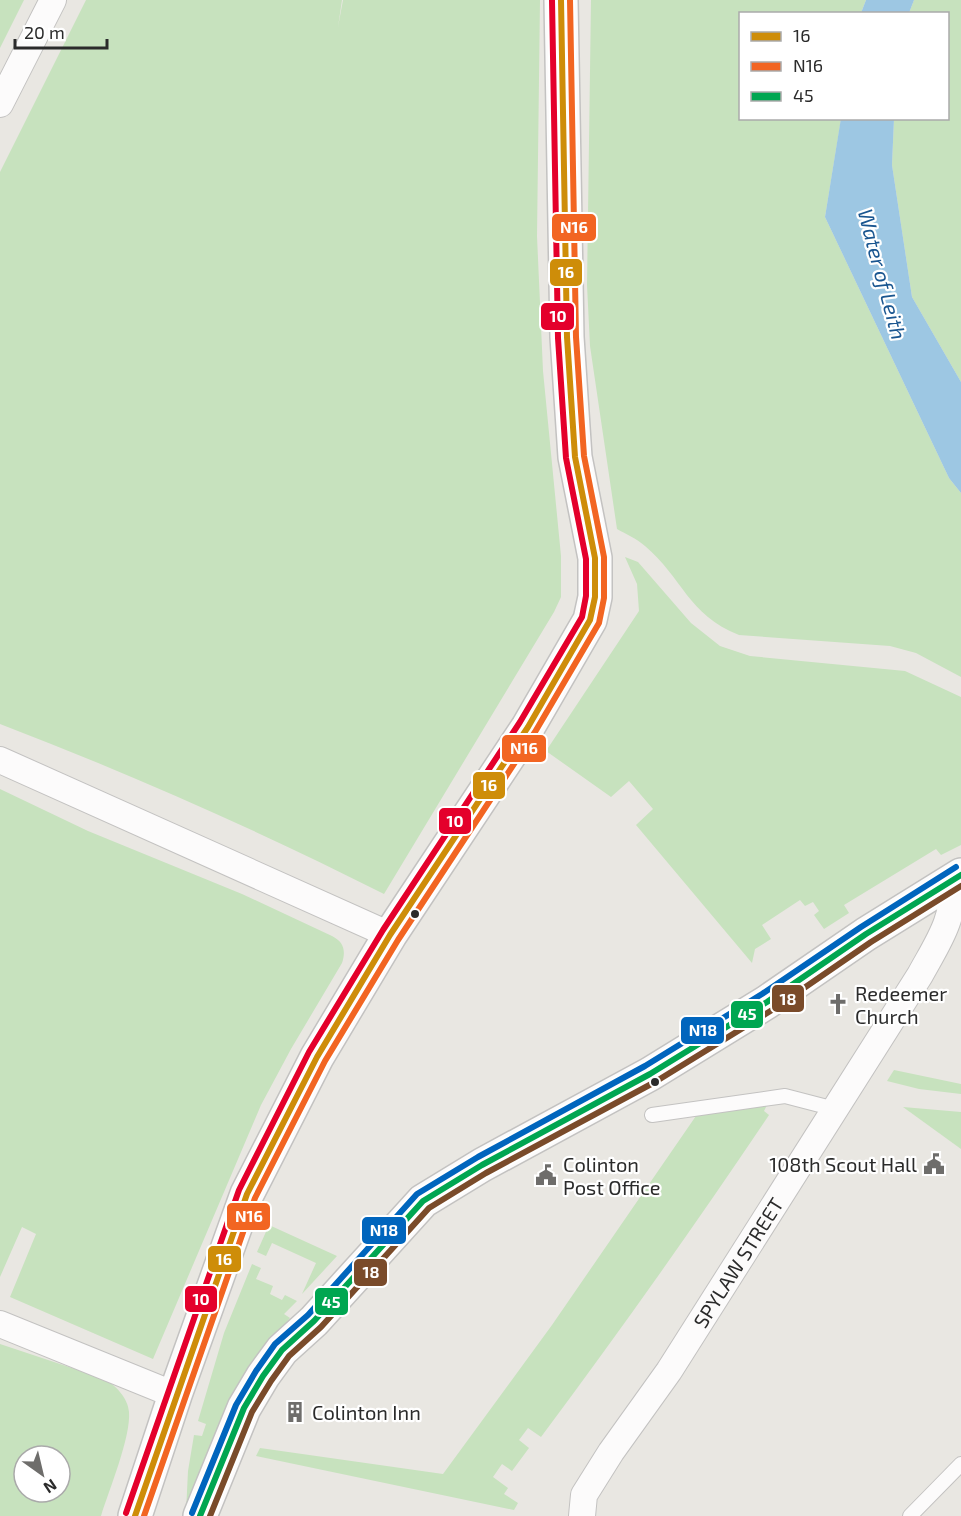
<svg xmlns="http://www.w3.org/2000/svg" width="961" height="1516" viewBox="0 0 961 1516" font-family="'Exo 2',sans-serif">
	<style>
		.green { fill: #c7e2be; fill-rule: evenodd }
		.water { fill: #9dc7e3 }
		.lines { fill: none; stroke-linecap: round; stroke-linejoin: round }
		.lane-casing { stroke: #c3c2c1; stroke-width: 16 }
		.street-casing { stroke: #c3c2c1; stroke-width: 28 }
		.secondary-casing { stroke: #c3c2c1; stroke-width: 36 }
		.lane { stroke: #fcfbfb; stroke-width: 14 }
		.street { stroke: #fcfbfb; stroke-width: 26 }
		.secondary { stroke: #fcfbfb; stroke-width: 33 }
		.bus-1-casing { stroke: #fff; stroke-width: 10 }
		.bus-2-casing { stroke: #fff; stroke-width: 10 }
		.bus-3-casing { stroke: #fff; stroke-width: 10 }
		.bus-4-casing { stroke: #fff; stroke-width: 10 }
		.bus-5-casing { stroke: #fff; stroke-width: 10 }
		.bus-6-casing { stroke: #fff; stroke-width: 10 }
		.bus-1 { stroke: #ce8d09; stroke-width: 6 }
		.bus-2 { stroke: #f26522; stroke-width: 6 }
		.bus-3 { stroke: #00a651; stroke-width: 6 }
		.bus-4 { stroke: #7a4b2a; stroke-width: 6 }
		.bus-5 { stroke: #e4002b; stroke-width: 6 }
		.bus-6 { stroke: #0065bd; stroke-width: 6 }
		.bus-dot { fill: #2b2b2b; stroke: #fff; stroke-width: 2 }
		.labels { text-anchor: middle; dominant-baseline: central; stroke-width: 4.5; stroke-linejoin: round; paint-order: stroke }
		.poi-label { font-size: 20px; fill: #2b2b2b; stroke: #fff; text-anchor: start }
		.street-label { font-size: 20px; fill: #2b2b2b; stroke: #fff }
		.water-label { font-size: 21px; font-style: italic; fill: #1a5690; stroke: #fff }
		.line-badge { stroke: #fff; stroke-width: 2 }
		.badge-label { font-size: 16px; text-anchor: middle; font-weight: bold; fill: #fff }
	</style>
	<rect width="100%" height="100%" fill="#e9e7e2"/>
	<!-- green -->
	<g class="green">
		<path d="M 0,0 L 24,0 L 0,48 Z"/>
		<path d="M 86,0 L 342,0 L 338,27 L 343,0 L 540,0 L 537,236 L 543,371 L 561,556 L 561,597 L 554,612 L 384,894 C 259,831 131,774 0,724 L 0,172 Z"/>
		<path d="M 591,0 L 866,0 L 861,13 L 740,14 L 740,118 L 841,119 L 825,217 L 949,478 L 961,493 L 961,677 L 916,653 L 890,646 L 739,635 C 688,615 682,577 645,546 C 637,539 626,534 617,529 L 590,346 L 587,285 Z"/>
		<path d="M 914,0 L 961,0 L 961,382 L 912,297 L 892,165 L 894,119 L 948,118 L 948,14 L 909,13 Z"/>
		<path d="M 625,557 L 638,562 L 691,623 L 720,646 L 750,656 L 905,671 L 961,697 L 961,845 L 941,855 L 936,849 L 844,905 L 849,913 L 824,929 L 814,915 L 819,911 L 813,902 L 805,906 L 800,900 L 762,925 L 771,939 L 755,949 L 752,963 L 636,825 L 653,809 L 629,781 L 611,797 L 546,751 L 639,611 L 637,584 Z"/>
		<path d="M 0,789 L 88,831 L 242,894 L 332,936 C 344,942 346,951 342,963 L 291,1049 L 261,1105 L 153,1359 L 10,1297 L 36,1234 L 22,1227 L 0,1277 Z"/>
		<path d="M 894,1070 L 961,1084 L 961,1094 L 919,1089 L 887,1081 Z"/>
		<path d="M 769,1101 L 764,1111 L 769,1115 C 696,1224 620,1331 541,1437 L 528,1428 L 519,1440 L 529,1448 L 512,1471 L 502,1464 L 493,1477 L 508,1488 L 504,1494 L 518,1503 L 514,1510 L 256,1456 L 260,1448 L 443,1474 L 552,1325 L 698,1113 Z"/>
		<path d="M 903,1107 L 961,1112 L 961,1149 Z"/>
		<path d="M 269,1225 L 337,1256 L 302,1294 L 316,1263 L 272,1243 L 266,1256 L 257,1252 Z"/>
		<path d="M 252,1264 L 261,1268 L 256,1279 L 273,1286 L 270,1294 L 282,1300 L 285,1295 L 297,1301 L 284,1314 L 290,1318 L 253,1362 L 186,1512 L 188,1471 L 194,1435 L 202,1436 L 206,1424 L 198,1421 L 224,1333 Z"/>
		<path d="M 0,1344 L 105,1379 C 116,1386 128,1398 129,1412 C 131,1437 109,1490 101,1516 L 0,1516 ZM 24,1456 L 60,1456 L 60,1492 L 24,1492 Z"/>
	</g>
	<!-- water -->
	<g class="water">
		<path d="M 866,0 L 914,0 L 909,13 L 861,13 Z"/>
		<path d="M 841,118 L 894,119 L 892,165 L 912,297 L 961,382 L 961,493 L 949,478 L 825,217 Z"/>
	</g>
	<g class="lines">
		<defs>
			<g id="lane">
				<path d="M 652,1115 L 785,1096 L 835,1109"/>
				<path d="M 910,1516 L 961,1464"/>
			</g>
			<g id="street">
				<path d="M 0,104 L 53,0"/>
				<path d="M 0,760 L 390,935"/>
				<path d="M 0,1324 L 175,1395"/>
				<path id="s1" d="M 582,1516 L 584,1495 L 611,1452 L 669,1371 L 920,975 C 938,942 956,918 952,879"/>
			</g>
			<g id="secondary">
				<path d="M 135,1516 L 175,1395 L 247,1194 L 317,1057 L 390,935 L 528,727 L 590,620 L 595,597 L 595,558 L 575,457 L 567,337 L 561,0"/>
				<path d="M 200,1516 L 244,1408 L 263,1376 L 282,1350 L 314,1321 L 423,1201 L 482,1165 L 650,1074 L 767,1002 L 866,934 L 961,875"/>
			</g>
		</defs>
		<!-- lane casing -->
		<use href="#lane" class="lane-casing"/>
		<!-- street casing -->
		<use href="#street" class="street-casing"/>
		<!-- secondary casing -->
		<use href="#secondary" class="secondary-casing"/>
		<!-- lane -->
		<use href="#lane" class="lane"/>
		<!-- street -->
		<use href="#street" class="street"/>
		<!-- secondary -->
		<use href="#secondary" class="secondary"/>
		<defs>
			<path id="bus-1" d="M 135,1516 L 247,1194 L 317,1057 L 390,935 L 528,727 L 590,620 L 595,597 L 595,558 L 575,457 L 567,337 L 561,0"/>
			<path id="bus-2" d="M 144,1516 L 255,1198 L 325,1061 L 398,940 L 535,732 L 599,623 L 604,598 L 604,557 L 584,456 L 576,337 L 570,0"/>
			<path id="bus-3" d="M 200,1516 L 244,1408 L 263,1376 L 282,1350 L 314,1321 L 423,1201 L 482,1165 L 650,1074 L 767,1002 L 866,934 L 961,875"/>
			<path id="bus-4" d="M 210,1516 L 252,1412 L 271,1381 L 289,1356 L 321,1327 L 429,1208 L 486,1173 L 655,1082 L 772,1010 L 871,942 L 961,886"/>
			<path id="bus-5" d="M 126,1513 L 239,1190 L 309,1052 L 383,930 L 520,722 L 582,617 L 586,596 L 586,559 L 566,458 L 558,338 L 552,0"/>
			<path id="bus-6" d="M 192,1513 L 236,1405 L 256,1371 L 275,1344 L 308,1315 L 417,1194 L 478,1157 L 645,1066 L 762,994 L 861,927 L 956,867"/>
		</defs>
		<!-- bus-1 casing -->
		<use href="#bus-1" class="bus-1-casing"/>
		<!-- bus-2 casing -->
		<use href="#bus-2" class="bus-2-casing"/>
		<!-- bus-3 casing -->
		<use href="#bus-3" class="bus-3-casing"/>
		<!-- bus-4 casing -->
		<use href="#bus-4" class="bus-4-casing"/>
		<!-- bus-5 casing -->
		<use href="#bus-5" class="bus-5-casing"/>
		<!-- bus-6 casing -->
		<use href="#bus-6" class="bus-6-casing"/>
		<!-- bus-1 -->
		<use href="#bus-1" class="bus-1"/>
		<!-- bus-2 -->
		<use href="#bus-2" class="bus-2"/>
		<!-- bus-3 -->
		<use href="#bus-3" class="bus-3"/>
		<!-- bus-4 -->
		<use href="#bus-4" class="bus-4"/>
		<!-- bus-5 -->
		<use href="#bus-5" class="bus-5"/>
		<!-- bus-6 -->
		<use href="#bus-6" class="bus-6"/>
	</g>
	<!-- icons -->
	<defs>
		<symbol id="church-bare" viewBox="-9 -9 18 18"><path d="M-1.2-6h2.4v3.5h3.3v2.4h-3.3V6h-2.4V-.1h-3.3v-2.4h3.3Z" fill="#6e6d6b" stroke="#fff" stroke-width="2.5" paint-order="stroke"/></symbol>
		<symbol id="civic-bare" viewBox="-9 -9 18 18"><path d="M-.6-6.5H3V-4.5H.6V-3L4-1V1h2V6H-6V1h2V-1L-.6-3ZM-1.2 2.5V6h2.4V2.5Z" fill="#6e6d6b" stroke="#fff" stroke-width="2.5" paint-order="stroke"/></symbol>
		<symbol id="building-bare" viewBox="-9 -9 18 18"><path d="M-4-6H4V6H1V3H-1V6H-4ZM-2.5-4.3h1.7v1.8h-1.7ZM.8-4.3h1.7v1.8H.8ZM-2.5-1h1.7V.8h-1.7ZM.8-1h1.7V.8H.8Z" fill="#6e6d6b" stroke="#fff" stroke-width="2.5" paint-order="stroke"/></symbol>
	</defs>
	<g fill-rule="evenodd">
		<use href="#church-bare" x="823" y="989" width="30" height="30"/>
		<use href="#civic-bare" x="919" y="1149" width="30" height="30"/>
		<use href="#civic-bare" x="531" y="1160" width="30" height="30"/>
		<use href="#building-bare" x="280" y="1397" width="30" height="30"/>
	</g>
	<!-- markers -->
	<g class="bus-dot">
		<circle cx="415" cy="914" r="5"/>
		<circle cx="655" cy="1082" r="5"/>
	</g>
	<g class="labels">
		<!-- poi labels -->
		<g class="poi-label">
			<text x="855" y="993">Redeemer<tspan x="855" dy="23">Church</tspan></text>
			<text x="563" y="1164">Colinton<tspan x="563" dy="23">Post Office</tspan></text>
			<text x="917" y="1164" text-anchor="end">108th Scout Hall</text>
			<text x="312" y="1412">Colinton Inn</text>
		</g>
		<!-- street labels -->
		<g class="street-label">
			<text stroke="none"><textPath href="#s1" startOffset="300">SPYLAW STREET</textPath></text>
		</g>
		<!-- water labels -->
		<g class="water-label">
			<text transform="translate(883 274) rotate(75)">Water of Leith</text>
		</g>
	</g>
	<g class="line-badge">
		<rect x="551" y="213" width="46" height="29" rx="6" fill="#f26522"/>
		<rect x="549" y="258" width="34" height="29" rx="6" fill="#ce8d09"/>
		<rect x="540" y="302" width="35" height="29" rx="6" fill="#e4002b"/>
		<rect x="501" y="734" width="46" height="29" rx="6" fill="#f26522"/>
		<rect x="472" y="771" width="34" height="29" rx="6" fill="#ce8d09"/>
		<rect x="438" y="807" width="34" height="28" rx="6" fill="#e4002b"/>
		<rect x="771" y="984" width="34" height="29" rx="6" fill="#7a4b2a"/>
		<rect x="730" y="1000" width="34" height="29" rx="6" fill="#00a651"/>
		<rect x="680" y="1016" width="45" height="29" rx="6" fill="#0065bd"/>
		<rect x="226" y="1202" width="45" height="29" rx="6" fill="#f26522"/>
		<rect x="361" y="1216" width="46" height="29" rx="6" fill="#0065bd"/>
		<rect x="207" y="1245" width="35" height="28" rx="6" fill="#ce8d09"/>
		<rect x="353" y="1258" width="35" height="29" rx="6" fill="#7a4b2a"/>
		<rect x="184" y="1285" width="34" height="28" rx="6" fill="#e4002b"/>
		<rect x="314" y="1287" width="35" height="29" rx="6" fill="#00a651"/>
	</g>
	<g class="badge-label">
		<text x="574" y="233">N16</text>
		<text x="566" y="278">16</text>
		<text x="558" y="322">10</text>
		<text x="524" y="754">N16</text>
		<text x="489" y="791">16</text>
		<text x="455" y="827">10</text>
		<text x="788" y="1005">18</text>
		<text x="747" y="1020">45</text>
		<text x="703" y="1036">N18</text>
		<text x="249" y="1222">N16</text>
		<text x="384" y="1236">N18</text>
		<text x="224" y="1265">16</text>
		<text x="371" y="1278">18</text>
		<text x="201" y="1305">10</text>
		<text x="331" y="1308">45</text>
	</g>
	<!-- legend -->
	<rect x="739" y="12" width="210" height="108" fill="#ffffff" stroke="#aaaaaa" stroke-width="1.5"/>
	<rect x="751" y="32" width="30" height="9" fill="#ce8d09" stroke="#aaaaaa" stroke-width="1.5"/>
	<text x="793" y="42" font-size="18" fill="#2b2b2b">16</text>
	<rect x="751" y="62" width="30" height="9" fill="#f26522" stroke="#aaaaaa" stroke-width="1.5"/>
	<text x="793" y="72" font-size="18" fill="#2b2b2b">N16</text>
	<rect x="751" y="92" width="30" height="9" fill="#00a651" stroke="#aaaaaa" stroke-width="1.5"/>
	<text x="793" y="102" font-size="18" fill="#2b2b2b">45</text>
	<!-- north arrow -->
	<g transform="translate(42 1474) rotate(146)"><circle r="28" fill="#ffffff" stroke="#aaaaaa" stroke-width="1.5"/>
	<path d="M0-4.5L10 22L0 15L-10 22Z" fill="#6e6d6b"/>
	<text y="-9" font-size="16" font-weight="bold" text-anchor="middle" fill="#2b2b2b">N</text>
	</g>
	<!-- scale -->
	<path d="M15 39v9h92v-9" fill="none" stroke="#2b2b2b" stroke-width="3"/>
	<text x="24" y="39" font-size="18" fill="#2b2b2b" stroke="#ffffff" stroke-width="4.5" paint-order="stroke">20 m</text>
</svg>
